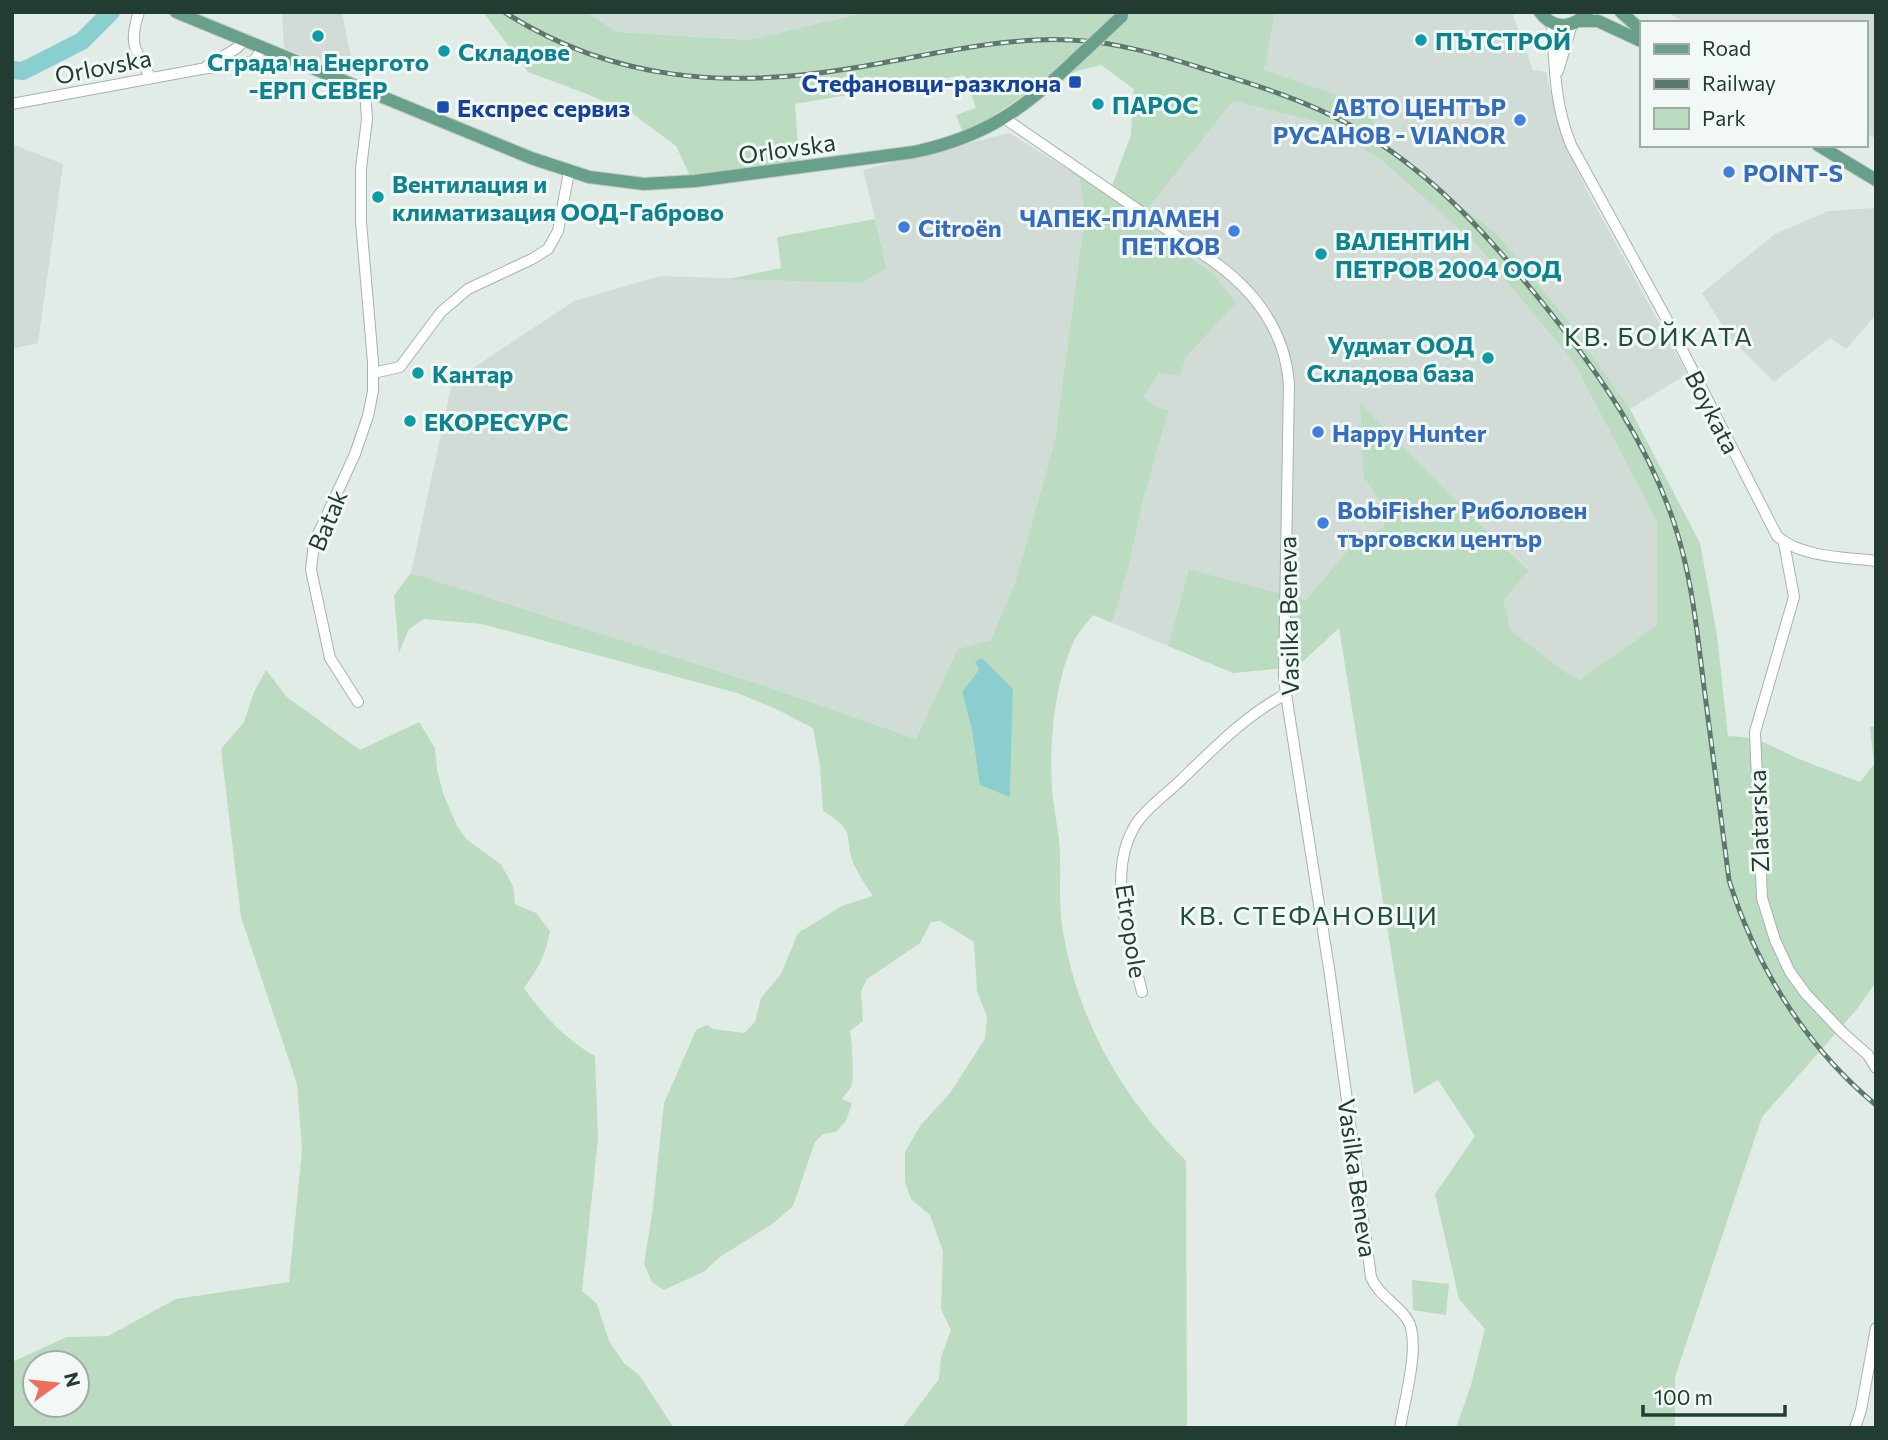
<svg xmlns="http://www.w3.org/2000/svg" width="1888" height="1440" viewBox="0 0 1888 1440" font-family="Commissioner,sans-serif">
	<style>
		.built { fill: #d0dcd5 }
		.green { fill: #bbdcc0; fill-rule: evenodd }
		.water { fill: #8bcecf }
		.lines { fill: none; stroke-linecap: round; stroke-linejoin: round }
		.river { stroke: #8bcecf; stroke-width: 18 }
		.minor-casing { stroke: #a5b4ac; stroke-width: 12 }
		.major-casing { stroke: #c1c8c6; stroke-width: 14 }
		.minor { stroke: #fff; stroke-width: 10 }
		.major { stroke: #68a08a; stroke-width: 12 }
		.rail-casing { stroke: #5d786d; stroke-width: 5 }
		.rail { stroke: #f2f8f5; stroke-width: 2.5; stroke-dasharray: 8; stroke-linecap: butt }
		.major-bridge-casing { stroke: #c1c8c6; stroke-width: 14; stroke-linecap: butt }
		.major-bridge { stroke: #68a08a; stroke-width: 12 }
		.culture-dot { fill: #0f9aa8; stroke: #f2f8f5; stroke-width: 2.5 }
		.transit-dot { fill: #1a4fb4; stroke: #f2f8f5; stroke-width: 2.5 }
		.shop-dot { fill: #3f7fe0; stroke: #f2f8f5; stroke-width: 2.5 }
		.labels { text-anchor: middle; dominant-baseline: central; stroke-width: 6; stroke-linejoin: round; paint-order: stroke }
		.culture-label { font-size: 24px; font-weight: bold; fill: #0d838f; stroke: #f2f8f5; text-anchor: start }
		.street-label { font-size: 24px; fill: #223c32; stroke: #f2f8f5 }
		.transit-label { font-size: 24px; font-weight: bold; fill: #164399; stroke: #f2f8f5; text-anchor: end }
		.shop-label { font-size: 24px; font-weight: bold; fill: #366cbe; stroke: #f2f8f5; text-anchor: start }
		.neighbourhood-label { font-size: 26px; letter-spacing: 2px; fill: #1f4e3c; stroke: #f2f8f5 }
	</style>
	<rect width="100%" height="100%" fill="#e2ece6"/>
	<!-- built -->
	<g class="built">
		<path d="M 282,12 L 342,12 L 354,74 L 342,72 L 284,48 Z"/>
		<path d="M 586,12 L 866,12 L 749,40 L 617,32 Z"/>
		<path d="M 1275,12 L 1512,12 L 1533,70 L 1546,72 L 1557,118 L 1584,185 L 1687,374 L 1630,409 L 1565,317 L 1497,234 L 1370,133 L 1263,70 Z"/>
		<path d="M 1668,12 L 1876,12 L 1876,139 L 1865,132 L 1865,23 L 1685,23 Z"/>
		<path d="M 1233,101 L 1317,122 L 1379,158 L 1476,244 L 1574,363 L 1657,522 L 1657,625 L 1581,680 L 1566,674 L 1510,630 L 1504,600 L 1529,569 L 1447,492 L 1364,478 L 1381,503 L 1384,527 L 1353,544 L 1306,600 L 1189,569 L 1168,646 L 1112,623 L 1129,566 L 1143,500 L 1169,410 L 1156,407 L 1142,397 L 1159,372 L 1180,376 L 1184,358 L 1235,303 L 1212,274 L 1138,221 Z"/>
		<path d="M 1009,133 L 1079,176 L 1085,215 L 1055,440 L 1016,580 L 991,640 L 958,650 L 916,739 L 762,685 L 411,573 L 452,382 L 574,301 L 660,276 L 862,283 L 887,267 L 863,170 Z"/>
		<path d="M 12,144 L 63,164 L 38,343 L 12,349 Z"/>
		<path d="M 1874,208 L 1876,315 L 1846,349 L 1830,338 L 1774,382 L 1731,339 L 1702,293 L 1775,234 L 1828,211 Z"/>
	</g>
	<!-- green -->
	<g class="green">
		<path d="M 483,12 L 586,12 L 617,32 L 749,40 L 866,12 L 1275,12 L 1264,70 L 1379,110 L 1370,134 L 1497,234 L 1565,317 L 1630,409 L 1700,543 L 1717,635 L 1728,736 C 1764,737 1772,748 1802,760 C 1821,768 1841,775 1860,782 L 1874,764 L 1870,727 L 1876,726 L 1876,982 L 1857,1009 L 1762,1117 L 1675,1377 L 1675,1428 L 1456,1428 L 1471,1385 L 1485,1329 L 1459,1299 L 1435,1194 L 1475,1136 L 1438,1080 L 1414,1094 L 1339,628 L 1297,667 L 1233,673 L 1168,646 L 1189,569 L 1306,600 L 1353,544 L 1384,527 L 1381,503 L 1364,478 L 1360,403 L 1447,492 L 1529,570 L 1504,600 L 1510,630 L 1566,673 L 1580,680 L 1657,625 L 1657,522 L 1574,363 L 1476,244 L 1379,158 L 1317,122 L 1233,101 L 1138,221 L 1213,274 L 1236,303 L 1185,358 L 1180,376 L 1159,373 L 1143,397 L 1156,407 L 1169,410 L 1143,500 L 1129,566 L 1112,623 L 1093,615 C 1087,623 1078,632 1074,641 C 1055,681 1049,743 1052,787 C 1053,805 1057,822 1059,840 C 1062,868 1058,897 1062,925 C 1076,1018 1121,1096 1186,1161 L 1187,1428 L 902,1428 L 939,1379 L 941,1357 L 951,1330 L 941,1309 L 943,1251 L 930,1215 L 911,1199 L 905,1182 L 905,1152 L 920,1126 L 950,1093 L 985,1039 L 987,1017 L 977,991 L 974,942 L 940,921 L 931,922 L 920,943 L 867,979 L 861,991 L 863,1021 L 850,1031 C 852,1040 854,1074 852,1084 C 851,1089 845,1094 842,1099 L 852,1103 L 846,1121 L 836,1132 L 823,1134 L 815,1142 L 793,1206 L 775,1222 L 720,1257 L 705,1271 L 664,1290 L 652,1282 L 644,1264 L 653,1207 L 664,1103 L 696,1030 L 707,1025 L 713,1029 L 744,1033 L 755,1022 L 761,998 L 781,974 L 798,933 L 842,906 L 873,896 C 867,887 860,877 855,867 C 842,836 859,833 823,811 L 820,766 L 813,728 L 774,708 L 737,693 L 482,624 L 424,619 L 409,629 L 399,653 L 394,595 L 411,573 L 762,685 L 916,739 L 958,649 L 991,640 L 1016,580 L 1055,440 L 1085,215 L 1079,176 L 1112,186 L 1131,135 L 1134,89 L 1101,65 L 1077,71 L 1028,92 L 964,136 L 956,115 L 976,108 L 964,75 L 795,104 L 799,163 L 691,178 L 676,146 L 633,114 L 587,94 L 528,72 ZM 982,658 L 1013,689 L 1010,796 L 972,730 L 962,692 L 979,670 Z"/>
		<path d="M 875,219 L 887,268 L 862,283 L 729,279 L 781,268 L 777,237 Z"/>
		<path d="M 266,670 L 287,697 L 360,750 L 419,722 L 435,748 L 437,770 L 443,793 L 457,826 L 467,840 L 501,864 L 513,886 L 515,904 L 536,913 L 550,931 C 545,957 539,967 524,988 C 543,1015 566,1040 595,1056 L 598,1139 L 582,1291 L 597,1304 L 609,1341 L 624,1363 L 639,1375 L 674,1428 L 12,1428 L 12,1362 L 67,1337 L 108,1336 L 176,1299 L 289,1282 L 302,1150 L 297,1084 L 241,917 L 221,749 L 244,722 L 254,692 ZM 77,1363 L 77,1405 L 35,1405 L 35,1363 Z"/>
		<path d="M 1412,1280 L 1449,1284 L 1446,1315 L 1413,1310 Z"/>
	</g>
	<!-- water -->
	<path class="water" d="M 982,658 L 1013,689 L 1010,797 L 980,785 L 972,730 L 962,692 L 979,670 L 975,661 Z"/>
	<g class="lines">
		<!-- river -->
		<path class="river" d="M 12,70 L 23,71 L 82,41 L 111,12"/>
		<defs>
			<g id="minor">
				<path d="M 139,12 C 128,44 135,50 151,78"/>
				<path d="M 1552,23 C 1555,69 1554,102 1571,145 L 1666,318 L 1777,536 C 1802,558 1844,557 1876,561"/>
				<path d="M 207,66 L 237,48 L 245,39"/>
				<path d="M 1558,71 L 1572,24"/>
				<path d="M 12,104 L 201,69 L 253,62 L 263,47"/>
				<path d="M 1004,118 L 1213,261 C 1255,291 1285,331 1289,384 L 1284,676 L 1286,694 L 1330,975 L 1371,1277 C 1378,1295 1396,1303 1407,1319 C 1422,1340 1404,1402 1400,1428"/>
				<path d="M 373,373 L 400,367 L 441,312 L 468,289 L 532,259 L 548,249 L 558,231 L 569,172"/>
				<path d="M 1784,543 L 1794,597 L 1755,732 L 1762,898 L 1775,940 L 1790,972 L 1806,994 L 1842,1032 L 1868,1055 L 1876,1068"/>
				<path d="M 358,702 L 330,658 L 311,570 L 314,543 L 355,454 L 368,416 L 373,391 L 373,362 L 361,222 L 361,168 L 367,119 L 365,89"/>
				<path d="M 1142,992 C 1130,941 1105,873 1136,824 C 1148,806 1167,794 1182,779 C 1214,748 1246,715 1286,694"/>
				<path d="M 1855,1428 L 1861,1410 L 1876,1328"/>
			</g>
			<g id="major">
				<path d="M 176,12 L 531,158 L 589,177 L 644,184 L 695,181 L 914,152 C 985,137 1024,109 1075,60"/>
				<path d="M 1540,12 C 1553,30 1574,29 1587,12"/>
				<path d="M 1621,12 L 1641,30"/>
				<path d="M 1579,21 L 1598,21 L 1641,41"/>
				<path d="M 1818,145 L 1876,180"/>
			</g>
		</defs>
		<!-- minor casing -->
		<use href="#minor" class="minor-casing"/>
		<!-- major casing -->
		<use href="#major" class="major-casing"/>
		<!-- minor -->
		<use href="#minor" class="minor"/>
		<!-- major -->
		<use href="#major" class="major"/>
		<defs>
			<path id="rail" d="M 504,12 C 614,82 729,89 853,68 C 914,58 975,43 1037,40 C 1097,37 1145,50 1201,68 C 1252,84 1303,99 1350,125 C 1434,173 1489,236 1549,311 C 1600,375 1648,444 1674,523 C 1692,576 1697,632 1704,687 C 1713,752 1721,816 1729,880 C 1756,967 1806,1047 1876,1105"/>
		</defs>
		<!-- rail casing -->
		<use href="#rail" class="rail-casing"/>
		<!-- rail -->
		<use href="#rail" class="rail"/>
		<defs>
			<path id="major-bridge" d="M 1075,60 L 1122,16"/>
		</defs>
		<!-- major-bridge casing -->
		<use href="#major-bridge" class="major-bridge-casing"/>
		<!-- major-bridge -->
		<use href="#major-bridge" class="major-bridge"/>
	</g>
	<!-- markers -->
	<g class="culture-dot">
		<circle cx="318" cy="36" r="7"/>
		<circle cx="1421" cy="40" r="7"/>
		<circle cx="444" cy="51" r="7"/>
		<circle cx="1098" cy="104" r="7"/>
		<circle cx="378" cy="197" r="7"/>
		<circle cx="1321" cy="254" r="7"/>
		<circle cx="1488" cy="358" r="7"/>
		<circle cx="418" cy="373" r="7"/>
		<circle cx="410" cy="421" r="7"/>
	</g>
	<g class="transit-dot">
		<rect x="1068" y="75" width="14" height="14" rx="3.5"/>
		<rect x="436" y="100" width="14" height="14" rx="3.5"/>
	</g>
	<g class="shop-dot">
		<circle cx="1520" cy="120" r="7"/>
		<circle cx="1729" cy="172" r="7"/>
		<circle cx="904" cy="227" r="7"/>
		<circle cx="1234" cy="231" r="7"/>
		<circle cx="1318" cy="432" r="7"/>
		<circle cx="1323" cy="523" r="7"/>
	</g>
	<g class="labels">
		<!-- culture labels -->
		<g class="culture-label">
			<text x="1435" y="40">ПЪТСТРОЙ</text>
			<text x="458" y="51">Складове</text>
			<text x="318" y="61" text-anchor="middle">Сграда на Енергото<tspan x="318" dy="28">-ЕРП СЕВЕР</tspan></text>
			<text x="1112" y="104">ПАРОС</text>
			<text x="392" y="183">Вентилация и<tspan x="392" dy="28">климатизация ООД-Габрово</tspan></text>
			<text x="1335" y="240">ВАЛЕНТИН<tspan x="1335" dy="28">ПЕТРОВ 2004 ООД</tspan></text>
			<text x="1474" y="344" text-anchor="end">Уудмат ООД<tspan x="1474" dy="28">Складова база</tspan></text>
			<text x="432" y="373">Кантар</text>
			<text x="424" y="421">ЕКОРЕСУРС</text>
		</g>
		<!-- street labels -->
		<g class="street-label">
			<text transform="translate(103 66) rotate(-11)">Orlovska</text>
			<text transform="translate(787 148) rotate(-8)">Orlovska</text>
			<text transform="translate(1713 412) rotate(63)">Boykata</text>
			<text transform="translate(327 520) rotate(-67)">Batak</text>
			<text transform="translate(1288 616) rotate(-91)">Vasilka Beneva</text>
			<text transform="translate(1758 821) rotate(-92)">Zlatarska</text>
			<text transform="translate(1132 931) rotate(81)">Etropole</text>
			<text transform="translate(1358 1178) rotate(82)">Vasilka Beneva</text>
		</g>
		<!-- transit labels -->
		<g class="transit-label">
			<text x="1061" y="82">Стефановци-разклона</text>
			<text x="457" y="107" text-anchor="start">Експрес сервиз</text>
		</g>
		<!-- shop labels -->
		<g class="shop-label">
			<text x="1506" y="106" text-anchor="end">АВТО ЦЕНТЪР<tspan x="1506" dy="28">РУСАНОВ - VIANOR</tspan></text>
			<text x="1743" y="172">POINT-S</text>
			<text x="1220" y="217" text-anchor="end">ЧАПЕК-ПЛАМЕН<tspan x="1220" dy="28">ПЕТКОВ</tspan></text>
			<text x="918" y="227">Citroën</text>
			<text x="1332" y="432">Happy Hunter</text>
			<text x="1337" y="509">BobiFisher Риболовен<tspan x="1337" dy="28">търговски център</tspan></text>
		</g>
		<!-- neighbourhood labels -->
		<g class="neighbourhood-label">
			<text x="1659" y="335">КВ. БОЙКАТА</text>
			<text x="1309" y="914">КВ. СТЕФАНОВЦИ</text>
		</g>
	</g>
	<!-- border -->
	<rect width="1888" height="1440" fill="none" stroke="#223c32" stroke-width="28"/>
	<!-- legend -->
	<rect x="1640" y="21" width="228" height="126" fill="#f2f8f5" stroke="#9fada7" stroke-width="2"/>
	<rect x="1654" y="44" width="35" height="10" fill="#68a08a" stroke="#9fada7" stroke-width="2"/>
	<text x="1702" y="56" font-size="21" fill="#223c32">Road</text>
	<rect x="1654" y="79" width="35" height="10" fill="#5d786d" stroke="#9fada7" stroke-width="2"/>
	<text x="1702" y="91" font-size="21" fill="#223c32">Railway</text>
	<rect x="1654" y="108" width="35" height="21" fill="#bbdcc0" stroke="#9fada7" stroke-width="2"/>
	<text x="1702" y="126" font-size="21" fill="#223c32">Park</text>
	<!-- north arrow -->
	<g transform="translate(56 1384) rotate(75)"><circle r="33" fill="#f2f8f5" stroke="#9fada7" stroke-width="2"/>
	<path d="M0-5L12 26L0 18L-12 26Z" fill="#ee6f5e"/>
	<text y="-10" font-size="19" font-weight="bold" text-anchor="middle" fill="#223c32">N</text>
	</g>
	<!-- scale -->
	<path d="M1643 1405v10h142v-10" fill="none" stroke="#223c32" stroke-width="3.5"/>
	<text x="1654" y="1405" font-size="21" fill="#223c32" stroke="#f2f8f5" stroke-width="5" paint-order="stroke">100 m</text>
</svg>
